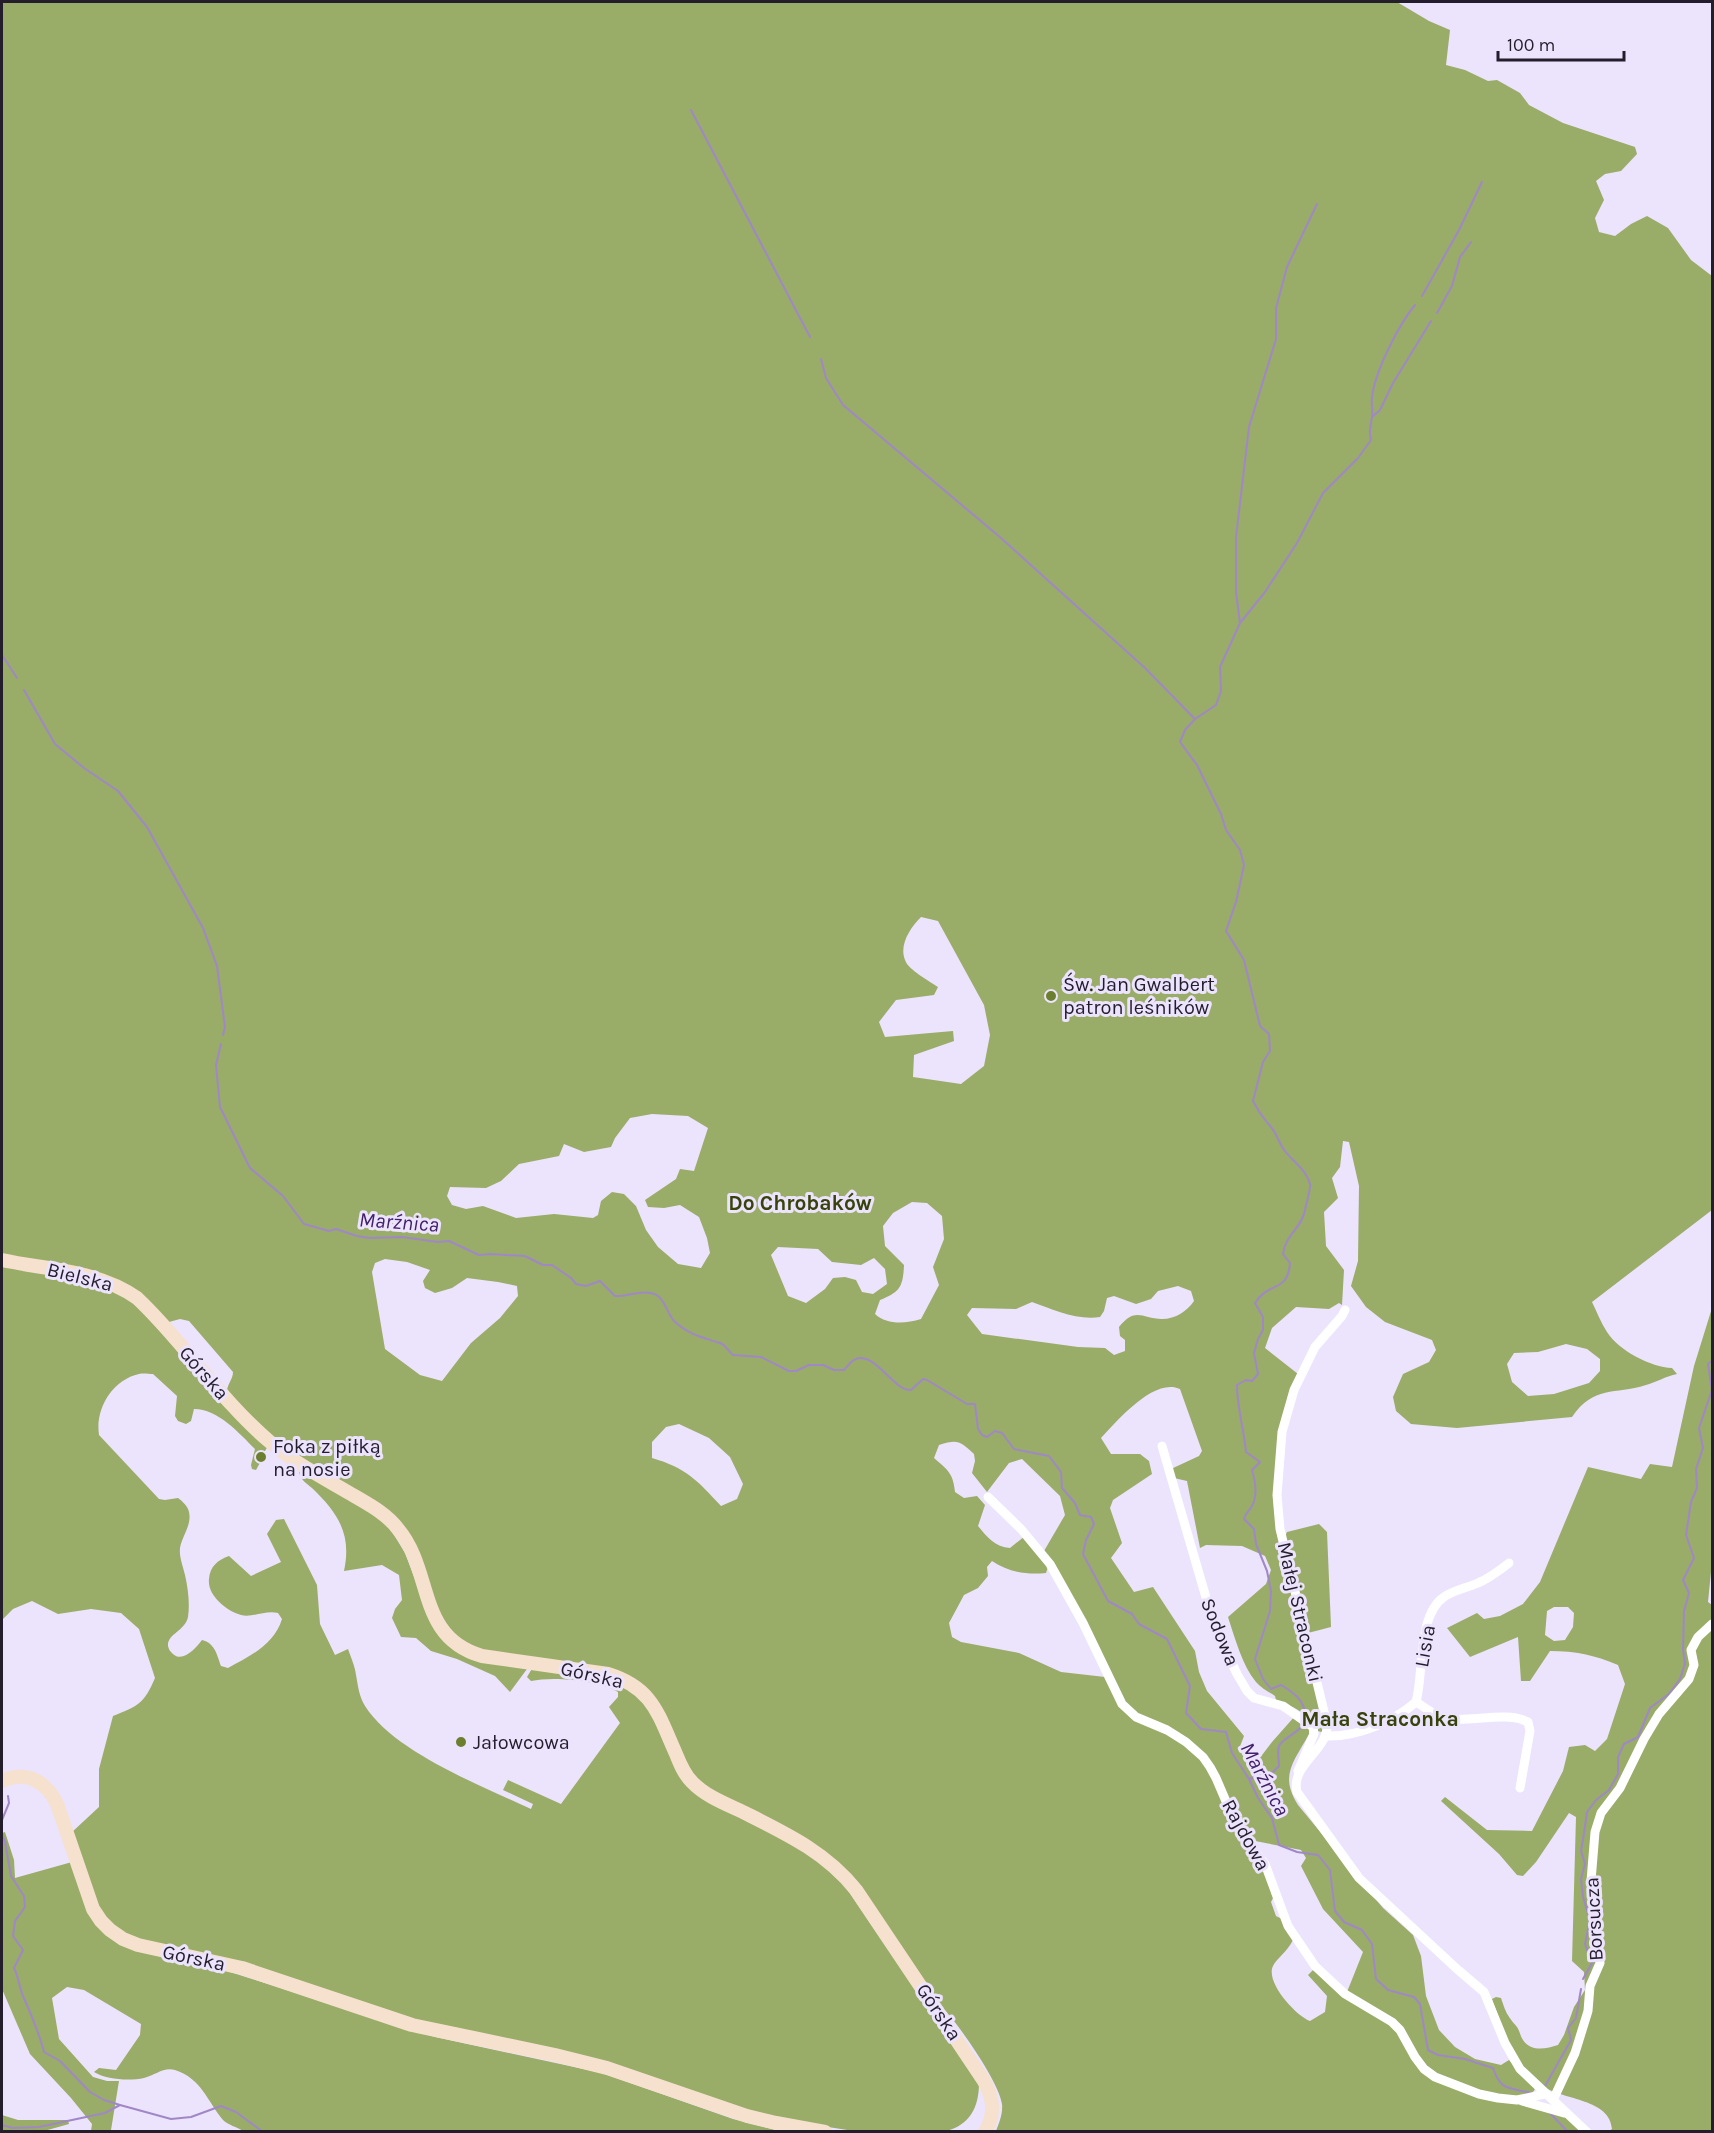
<svg xmlns="http://www.w3.org/2000/svg" width="1714" height="2133" viewBox="0 0 1714 2133" font-family="Karla,sans-serif">
	<style>
		.forest { fill: #99ac68; fill-rule: evenodd }
		.lines { fill: none; stroke-linecap: round; stroke-linejoin: round }
		.stream { stroke: #a088c7; stroke-width: 2 }
		.street { stroke: #fff; stroke-width: 9 }
		.secondary { stroke: #f5e1ce; stroke-width: 14 }
		.poi-dot { fill: #6b7f2f; stroke: #ece3fd; stroke-width: 2 }
		.labels { text-anchor: middle; dominant-baseline: central; stroke-width: 6; stroke-linejoin: round; paint-order: stroke }
		.poi-label { font-size: 20px; fill: #231d2c; stroke: #ece3fd; text-anchor: start }
		.street-label { font-size: 20px; fill: #231d2c; stroke: #ece3fd }
		.neighbourhood-label { font-size: 21px; font-weight: bold; fill: #37430a; stroke: #ece3fd }
		.water-label { font-size: 21px; font-style: italic; fill: #43206a; stroke: #ece3fd }
	</style>
	<rect width="100%" height="100%" fill="#ece3fd"/>
	<!-- forest -->
	<g class="forest">
		<path d="M 2,2 L 1397,2 L 1429,21 L 1450,30 L 1446,65 L 1465,70 L 1488,81 L 1497,80 L 1520,93 L 1529,105 L 1563,123 L 1635,147 L 1637,154 L 1621,171 L 1605,174 L 1596,181 L 1604,200 L 1595,218 L 1599,232 L 1615,236 L 1631,224 L 1647,216 L 1668,228 L 1691,260 L 1712,276 L 1712,1210 L 1592,1302 C 1597,1312 1601,1323 1607,1332 C 1619,1351 1651,1367 1672,1368 L 1677,1374 C 1666,1376 1657,1382 1646,1385 C 1614,1395 1594,1385 1572,1417 L 1457,1428 L 1411,1424 L 1396,1411 L 1393,1397 L 1403,1374 L 1429,1362 L 1436,1350 L 1432,1340 L 1385,1322 L 1366,1307 L 1351,1286 L 1358,1261 L 1359,1186 L 1349,1142 L 1343,1141 L 1340,1167 L 1332,1178 L 1338,1198 L 1324,1212 L 1326,1246 L 1344,1270 L 1342,1305 L 1339,1303 L 1329,1309 L 1296,1307 L 1272,1328 L 1265,1348 L 1298,1374 L 1291,1389 L 1280,1431 L 1276,1460 L 1275,1512 L 1300,1633 L 1324,1719 L 1324,1729 L 1322,1732 L 1317,1731 C 1313,1715 1290,1705 1276,1700 L 1275,1696 C 1269,1692 1261,1688 1256,1682 C 1242,1665 1235,1638 1228,1617 L 1266,1584 L 1271,1570 L 1265,1556 L 1242,1546 L 1206,1545 L 1200,1548 L 1187,1481 L 1174,1478 L 1171,1469 L 1199,1456 L 1202,1451 L 1180,1389 C 1154,1377 1117,1421 1101,1438 L 1111,1454 L 1140,1454 L 1149,1461 L 1152,1474 L 1113,1500 L 1110,1508 L 1122,1543 L 1111,1558 L 1134,1592 L 1153,1587 L 1195,1651 L 1199,1672 L 1207,1691 L 1244,1736 L 1239,1749 L 1246,1761 L 1256,1763 L 1272,1742 L 1295,1716 L 1309,1728 L 1309,1734 C 1294,1762 1279,1775 1298,1805 L 1383,1908 L 1413,1935 L 1421,1956 L 1426,1996 L 1439,2030 L 1455,2047 L 1475,2059 L 1501,2065 L 1509,2060 L 1535,2089 L 1531,2095 C 1503,2099 1480,2091 1454,2082 C 1444,2078 1434,2075 1426,2067 C 1412,2054 1408,2034 1394,2022 C 1380,2009 1362,2002 1347,1992 L 1363,1952 L 1323,1909 L 1301,1866 L 1306,1858 L 1301,1850 L 1250,1840 C 1226,1817 1225,1780 1204,1756 C 1194,1744 1181,1734 1167,1728 C 1151,1721 1136,1718 1124,1703 L 1060,1574 L 1044,1551 L 1065,1515 L 1060,1496 L 1022,1459 L 1009,1463 L 987,1492 L 972,1473 L 975,1461 L 974,1454 C 960,1441 958,1439 939,1445 L 934,1458 C 948,1470 953,1473 955,1492 L 964,1498 L 977,1496 L 985,1505 L 978,1526 C 987,1537 995,1547 1010,1548 L 1025,1536 L 1048,1567 L 1046,1573 C 1027,1575 1008,1572 992,1561 L 987,1567 L 988,1576 L 978,1588 L 964,1595 L 949,1623 L 952,1637 L 961,1642 L 1019,1653 L 1061,1672 L 1105,1677 L 1127,1713 L 1143,1722 L 1176,1737 L 1201,1758 L 1215,1778 L 1235,1828 L 1262,1867 L 1274,1896 L 1271,1902 L 1276,1916 L 1282,1919 L 1293,1940 C 1287,1952 1277,1958 1273,1966 C 1265,1982 1296,2016 1310,2021 L 1325,2012 L 1327,1996 L 1308,1975 L 1314,1969 L 1344,1996 L 1391,2024 L 1399,2032 L 1413,2058 L 1423,2071 L 1435,2079 L 1479,2095 L 1527,2104 L 1565,2117 L 1581,2131 L 996,2131 C 999,2123 1003,2114 1002,2104 C 999,2082 958,2023 941,2006 L 858,1882 C 833,1855 803,1836 771,1819 C 744,1805 711,1795 691,1772 C 679,1747 667,1715 651,1694 C 625,1661 530,1659 489,1654 C 477,1651 465,1647 455,1640 C 445,1632 439,1620 434,1608 C 417,1569 415,1530 377,1504 L 287,1452 L 250,1419 L 227,1394 C 226,1385 233,1380 233,1372 L 189,1321 L 180,1319 L 169,1322 C 153,1312 142,1296 126,1287 C 90,1265 42,1264 2,1256 ZM 921,917 L 938,921 L 984,1005 L 990,1035 L 984,1066 L 961,1084 L 913,1077 L 914,1055 L 954,1041 L 953,1031 L 885,1037 L 879,1022 L 896,1000 L 934,995 L 938,987 C 930,982 912,971 907,964 C 897,948 909,929 921,917 ZM 652,1114 L 688,1116 L 708,1128 L 694,1171 L 680,1169 L 676,1179 L 645,1200 L 648,1207 L 664,1208 L 680,1205 L 699,1217 L 707,1238 L 710,1253 L 701,1268 L 678,1264 L 658,1247 L 646,1230 L 636,1206 L 624,1194 L 612,1192 L 601,1201 L 598,1215 L 593,1218 L 554,1214 L 516,1218 L 483,1206 L 466,1209 L 452,1205 L 447,1196 L 450,1187 L 486,1188 L 501,1181 L 519,1164 L 559,1156 L 564,1144 L 584,1152 L 611,1147 L 615,1138 L 630,1118 ZM 912,1202 L 927,1203 L 942,1216 L 944,1239 L 933,1267 L 939,1285 L 921,1319 C 905,1324 887,1325 875,1314 L 880,1300 C 900,1292 903,1287 904,1265 L 885,1246 L 883,1226 L 893,1213 ZM 778,1247 L 818,1249 L 832,1262 L 861,1265 L 874,1258 L 885,1269 L 887,1284 L 873,1294 L 862,1292 L 856,1280 L 845,1277 L 833,1278 L 825,1289 L 806,1303 L 788,1296 L 771,1255 ZM 385,1259 L 407,1262 L 430,1270 L 423,1281 L 425,1288 L 435,1293 L 452,1288 L 467,1278 L 498,1282 L 517,1286 L 518,1296 L 500,1318 L 471,1343 L 442,1381 L 420,1375 L 385,1349 L 372,1272 L 375,1263 ZM 1178,1286 L 1191,1291 L 1194,1301 C 1187,1311 1176,1319 1162,1319 C 1142,1319 1136,1306 1119,1327 L 1120,1336 L 1125,1340 L 1125,1351 L 1114,1355 L 1105,1348 L 1078,1347 L 982,1334 L 967,1315 L 972,1308 L 1016,1309 L 1032,1302 C 1052,1309 1078,1321 1100,1317 L 1104,1311 L 1107,1298 L 1114,1296 L 1136,1304 L 1151,1299 L 1158,1291 ZM 1566,1344 L 1587,1349 L 1600,1359 L 1600,1371 L 1589,1383 L 1554,1394 L 1528,1396 L 1512,1382 L 1507,1364 L 1514,1353 L 1538,1352 ZM 679,1424 L 709,1438 L 730,1457 L 743,1484 L 737,1499 L 721,1506 C 697,1480 686,1468 652,1458 L 652,1442 L 666,1427 Z"/>
		<path d="M 2,1265 L 85,1280 L 124,1296 L 143,1311 L 268,1446 L 265,1451 L 259,1453 L 259,1456 L 262,1459 L 256,1470 L 252,1469 L 251,1465 L 255,1449 C 239,1433 218,1409 194,1409 L 191,1421 L 186,1424 L 178,1421 L 175,1416 L 177,1396 L 153,1374 C 149,1374 143,1373 139,1374 C 112,1380 95,1409 99,1435 L 159,1499 L 165,1500 L 178,1498 C 182,1501 188,1506 189,1512 C 192,1525 182,1536 180,1548 C 179,1557 183,1566 185,1575 C 188,1588 190,1604 188,1617 C 185,1631 167,1634 168,1646 C 169,1650 170,1651 173,1654 C 183,1663 196,1648 202,1640 C 215,1643 217,1655 221,1666 L 228,1668 C 250,1656 274,1645 282,1619 L 278,1613 C 265,1610 252,1618 241,1615 C 226,1611 207,1595 209,1579 C 210,1566 218,1560 229,1556 L 251,1576 L 281,1562 L 267,1534 L 276,1520 L 284,1519 L 317,1585 L 320,1624 L 335,1655 L 348,1649 C 351,1658 355,1666 356,1675 C 358,1686 359,1696 365,1706 C 394,1752 482,1786 531,1809 L 533,1804 L 503,1790 L 508,1780 L 561,1804 L 620,1723 L 609,1707 L 618,1697 L 618,1692 C 598,1680 553,1676 531,1681 L 527,1677 L 533,1667 L 584,1674 L 624,1685 L 647,1704 L 681,1774 L 820,1862 L 845,1886 L 979,2083 C 979,2107 970,2125 946,2131 L 854,2131 L 776,2119 L 443,2029 L 137,1942 L 101,1917 L 71,1833 L 99,1807 L 99,1769 L 113,1716 C 138,1706 144,1704 155,1678 L 139,1629 L 121,1613 L 91,1609 L 58,1614 L 32,1601 L 13,1609 L 2,1620 Z"/>
		<path d="M 1712,1308 L 1712,1562 L 1708,1602 L 1712,1605 L 1712,2131 L 1609,2131 L 1612,2129 C 1610,2099 1564,2100 1544,2087 C 1516,2071 1502,2027 1492,1999 L 1496,1997 L 1501,1998 C 1506,2013 1507,2015 1517,2027 C 1520,2031 1520,2036 1523,2040 C 1531,2052 1546,2049 1558,2045 L 1564,2035 L 1574,2007 L 1585,1990 L 1584,1972 L 1572,1961 L 1576,1817 L 1569,1813 L 1536,1862 L 1523,1876 L 1517,1875 L 1499,1854 L 1441,1801 L 1445,1797 L 1487,1830 L 1532,1831 L 1563,1771 L 1569,1747 L 1585,1745 L 1595,1751 L 1607,1739 L 1625,1684 L 1618,1665 C 1594,1655 1576,1651 1550,1651 L 1530,1681 L 1521,1681 L 1518,1637 L 1470,1657 L 1447,1628 L 1477,1613 L 1484,1619 L 1500,1616 L 1523,1604 L 1540,1582 L 1588,1467 L 1641,1479 L 1650,1464 L 1672,1467 L 1694,1366 ZM 1554,1607 L 1568,1607 L 1574,1613 L 1573,1627 L 1565,1640 L 1554,1641 L 1545,1635 L 1547,1611 Z"/>
		<path d="M 299,1470 L 359,1505 L 388,1525 L 405,1553 L 428,1614 L 441,1637 L 527,1669 L 510,1692 L 495,1676 L 457,1659 L 431,1651 L 416,1638 L 401,1637 L 392,1618 L 395,1609 L 402,1600 L 399,1575 L 382,1565 L 344,1571 C 352,1534 338,1513 312,1488 C 306,1483 299,1479 299,1470 Z"/>
		<path d="M 1319,1524 L 1327,1532 L 1331,1627 L 1308,1633 L 1285,1536 L 1287,1532 Z"/>
		<path d="M 5,1832 L 14,1860 L 15,1878 L 72,1862 L 97,1922 L 202,1963 L 435,2037 L 602,2073 L 733,2119 L 780,2131 L 243,2131 C 237,2127 228,2125 223,2120 C 208,2102 201,2078 175,2070 C 163,2067 156,2075 144,2078 C 130,2081 107,2080 94,2072 L 99,2068 L 116,2070 L 140,2035 L 141,2024 L 84,1990 L 67,1987 L 52,1998 L 59,2039 L 93,2077 L 107,2081 L 119,2081 L 111,2130 L 117,2131 L 91,2131 L 92,2124 L 71,2098 L 30,2054 L 2,1989 L 2,1833 Z"/>
		<path d="M 2,2115 L 18,2120 L 68,2120 L 69,2124 L 44,2131 L 2,2130 Z"/>
	</g>
	<g class="lines">
		<!-- stream -->
		<g class="stream">
			<path d="M 691,110 L 810,337"/>
			<path d="M 1422,296 L 1459,230 L 1482,182"/>
			<path d="M 1437,313 L 1452,286 L 1460,257 L 1471,242"/>
			<path d="M 821,359 L 826,378 L 843,405 L 1001,538 L 1145,668 L 1195,719"/>
			<path d="M 1372,417 L 1380,410 L 1393,383 L 1431,321"/>
			<path d="M 1240,623 L 1236,592 L 1236,537 L 1249,427 L 1276,339 L 1276,308 L 1287,267 L 1317,204"/>
			<path d="M 2,655 L 17,678"/>
			<path d="M 24,690 L 55,744 L 84,768 L 118,791 L 147,827 L 203,928 L 217,966 L 225,1027 L 223,1035"/>
			<path d="M 221,1044 L 216,1065 L 220,1107 L 250,1168 L 283,1196 L 304,1224 L 329,1231 L 336,1229 L 357,1236 L 369,1238 L 402,1237 L 438,1242 L 449,1241 L 479,1255 L 490,1254 L 525,1256 L 543,1265 L 552,1265 L 571,1278 L 576,1284 L 586,1286 L 600,1281 L 615,1296 C 627,1297 638,1290 651,1293 C 665,1296 666,1312 674,1321 C 689,1335 702,1337 720,1343 C 726,1345 729,1352 733,1355 L 761,1357 L 789,1371 L 796,1371 L 809,1365 L 823,1365 L 834,1370 L 844,1370 C 847,1367 850,1362 854,1360 C 873,1348 894,1392 911,1390 L 923,1379 L 927,1380 L 967,1404 L 975,1404 L 978,1429 L 982,1435 L 987,1437 L 995,1431 L 1002,1433 L 1014,1449 L 1049,1456 L 1061,1472 L 1062,1488 L 1075,1503 L 1080,1515 L 1091,1517 L 1094,1524 L 1086,1540 L 1083,1554 L 1108,1601 L 1132,1614 L 1139,1624 L 1167,1639 L 1190,1686 L 1186,1713 L 1201,1729 L 1226,1732 L 1232,1753 L 1249,1779 L 1258,1798 L 1272,1818 L 1279,1845 L 1297,1852 L 1318,1855 L 1330,1870 L 1335,1911 L 1344,1922 L 1362,1930 L 1372,1944 L 1376,1979 L 1388,1990 L 1414,1997 L 1420,2004 L 1428,2050 L 1438,2055 L 1465,2059 L 1493,2068 C 1501,2092 1509,2087 1531,2093"/>
			<path d="M 1305,1717 C 1306,1701 1293,1692 1281,1685 L 1271,1689 L 1263,1679 L 1255,1659 L 1270,1611 L 1271,1591 L 1267,1571 L 1256,1544 L 1254,1529 L 1244,1519 C 1246,1512 1249,1511 1252,1506 C 1258,1495 1255,1480 1252,1470 L 1260,1462 L 1246,1452 C 1244,1430 1237,1407 1237,1385 L 1246,1380 L 1252,1381 L 1258,1374 L 1254,1353 L 1258,1339 L 1263,1330 L 1263,1317 L 1255,1303 C 1269,1281 1288,1293 1290,1263 L 1283,1254 C 1285,1235 1302,1228 1305,1210 C 1306,1204 1311,1188 1310,1184 C 1306,1169 1293,1162 1285,1151 C 1279,1144 1277,1134 1271,1127 C 1262,1116 1260,1115 1253,1101 L 1263,1062 L 1270,1051 L 1269,1034 L 1260,1026 L 1244,960 L 1226,931 L 1236,902 L 1244,865 L 1240,850 L 1226,830 L 1221,814 L 1197,765 L 1180,742 L 1185,730 L 1195,719 L 1216,705 L 1221,691 L 1220,667 L 1240,623 L 1265,592 L 1297,543 L 1323,493 L 1358,458 L 1371,440 C 1368,430 1371,426 1372,417 C 1373,411 1371,404 1372,398 C 1374,373 1399,324 1415,305"/>
			<path d="M 1249,1779 L 1273,1772 L 1279,1766 C 1279,1761 1277,1751 1279,1746 C 1281,1739 1299,1733 1304,1723"/>
			<path d="M 2,1820 L 9,1803 L 8,1796"/>
			<path d="M 2,1834 L 5,1842 L 11,1876 L 24,1896 L 25,1907 L 15,1921 L 13,1936 L 23,1950 L 14,1968 C 19,1978 19,1987 23,1996 C 31,2014 39,2032 44,2052 L 60,2061 L 90,2092 L 104,2100 L 120,2105"/>
			<path d="M 1583,1979 L 1592,1963 L 1585,1944 L 1590,1920 L 1583,1897 L 1581,1879 L 1585,1864 L 1581,1851 L 1584,1833 L 1587,1812 L 1596,1800 L 1609,1790 L 1618,1774 L 1618,1757 L 1624,1744 L 1638,1737 L 1650,1708 L 1669,1694 L 1680,1679 L 1685,1664 L 1683,1649 L 1684,1611 L 1689,1593 L 1683,1580 L 1694,1558 L 1686,1535 L 1691,1502 L 1697,1488 L 1696,1469 L 1703,1448 L 1699,1428 L 1712,1390 L 1708,1364 L 1712,1361"/>
			<path d="M 1545,2086 L 1571,2040 L 1568,2028 L 1576,2018 L 1581,1989"/>
			<path d="M 1549,2112 L 1568,2132"/>
			<path d="M 2,2125 L 13,2128 L 39,2127 L 105,2113 L 120,2105 L 171,2119 L 191,2117 L 221,2106 L 236,2112 L 263,2132"/>
		</g>
		<!-- street -->
		<g class="street">
			<path d="M 1345,1310 L 1342,1316 L 1315,1347 L 1294,1390 L 1282,1432 L 1277,1495 L 1280,1529 L 1327,1724 C 1329,1750 1290,1765 1297,1792 L 1359,1878 L 1457,1969 L 1484,1992 L 1505,2043 L 1520,2069 L 1587,2132"/>
			<path d="M 1162,1446 L 1214,1625 L 1237,1674 L 1247,1691 L 1254,1698 L 1283,1706 L 1313,1727 L 1314,1734 L 1298,1771"/>
			<path d="M 988,1497 L 1021,1529 L 1050,1564 L 1083,1623 L 1122,1704 L 1136,1717 L 1167,1730 L 1186,1742 L 1203,1757 L 1210,1767 L 1216,1778 L 1237,1827 L 1265,1864 L 1288,1926 L 1315,1966 L 1345,1994 L 1392,2022 L 1400,2030 L 1415,2057 L 1424,2069 L 1435,2077 L 1479,2094 L 1498,2098 L 1517,2100 L 1545,2094"/>
			<path d="M 1416,1702 C 1426,1708 1437,1718 1449,1719 C 1472,1722 1508,1711 1528,1722 L 1530,1731 L 1520,1788"/>
			<path d="M 1327,1736 C 1357,1737 1393,1722 1416,1702 C 1424,1674 1417,1615 1444,1597 C 1454,1590 1467,1588 1478,1583 C 1490,1578 1500,1570 1509,1563"/>
			<path d="M 1553,2100 L 1575,2053 L 1588,2011 L 1590,1986 L 1600,1963 L 1591,1881 L 1595,1832 L 1601,1813 L 1620,1788 L 1644,1739 L 1659,1714 L 1689,1679 L 1694,1665 L 1691,1650 L 1698,1637 L 1712,1624"/>
			<path d="M 1522,2101 L 1564,2113"/>
		</g>
		<!-- secondary -->
		<g class="secondary">
			<path d="M 2,1260 C 48,1270 97,1270 137,1298 C 185,1343 220,1400 270,1442 C 294,1463 324,1478 351,1494 C 368,1504 386,1513 398,1529 C 434,1572 416,1637 482,1656 L 608,1674 C 653,1688 658,1714 676,1754 C 680,1764 684,1774 692,1782 C 705,1796 726,1804 743,1812 C 785,1833 826,1852 856,1890 L 984,2081 C 993,2098 996,2114 985,2132"/>
			<path d="M 2,1781 C 26,1770 46,1781 57,1804 L 93,1909 L 101,1921 L 110,1930 L 123,1939 L 138,1945 L 242,1968 L 412,2025 L 555,2055 L 607,2068 L 747,2116 L 776,2123 L 825,2132"/>
		</g>
	</g>
	<!-- markers -->
	<g class="poi-dot">
		<circle cx="1051" cy="996" r="6"/>
		<circle cx="261" cy="1457" r="6"/>
		<circle cx="461" cy="1742" r="6"/>
	</g>
	<g class="labels">
		<!-- poi labels -->
		<g class="poi-label">
			<text x="1063" y="984">Św. Jan Gwalbert<tspan x="1063" dy="23">patron leśników</tspan></text>
			<text x="273" y="1446">Foka z piłką<tspan x="273" dy="23">na nosie</tspan></text>
			<text x="473" y="1742">Jałowcowa</text>
		</g>
		<!-- street labels -->
		<g class="street-label">
			<text transform="translate(80 1277) rotate(14)">Bielska</text>
			<text transform="translate(204 1373) rotate(49)">Górska</text>
			<text transform="translate(1300 1612) rotate(77)">Małej Straconki</text>
			<text transform="translate(1220 1632) rotate(68)">Sodowa</text>
			<text transform="translate(1425 1646) rotate(-80)">Lisia</text>
			<text transform="translate(592 1675) rotate(13)">Górska</text>
			<text transform="translate(1246 1835) rotate(61)">Rajdowa</text>
			<text transform="translate(1594 1919) rotate(-93)">Borsucza</text>
			<text transform="translate(194 1958) rotate(12)">Górska</text>
			<text transform="translate(939 2012) rotate(56)">Górska</text>
		</g>
		<!-- neighbourhood labels -->
		<g class="neighbourhood-label">
			<text x="800" y="1203">Do Chrobaków</text>
			<text x="1380" y="1719">Mała Straconka</text>
		</g>
		<!-- water labels -->
		<g class="water-label">
			<text transform="translate(399 1222) rotate(4)">Marźnica</text>
			<text transform="translate(1265 1779) rotate(62)">Marźnica</text>
		</g>
	</g>
	<!-- border -->
	<rect width="1714" height="2133" fill="none" stroke="#231d2c" stroke-width="6"/>
	<!-- scale -->
	<path d="M1498 51v9h126v-9" fill="none" stroke="#231d2c" stroke-width="3"/>
	<text x="1507" y="51" font-size="18" fill="#231d2c" stroke="#ece3fd" stroke-width="4.5" paint-order="stroke">100 m</text>
</svg>
